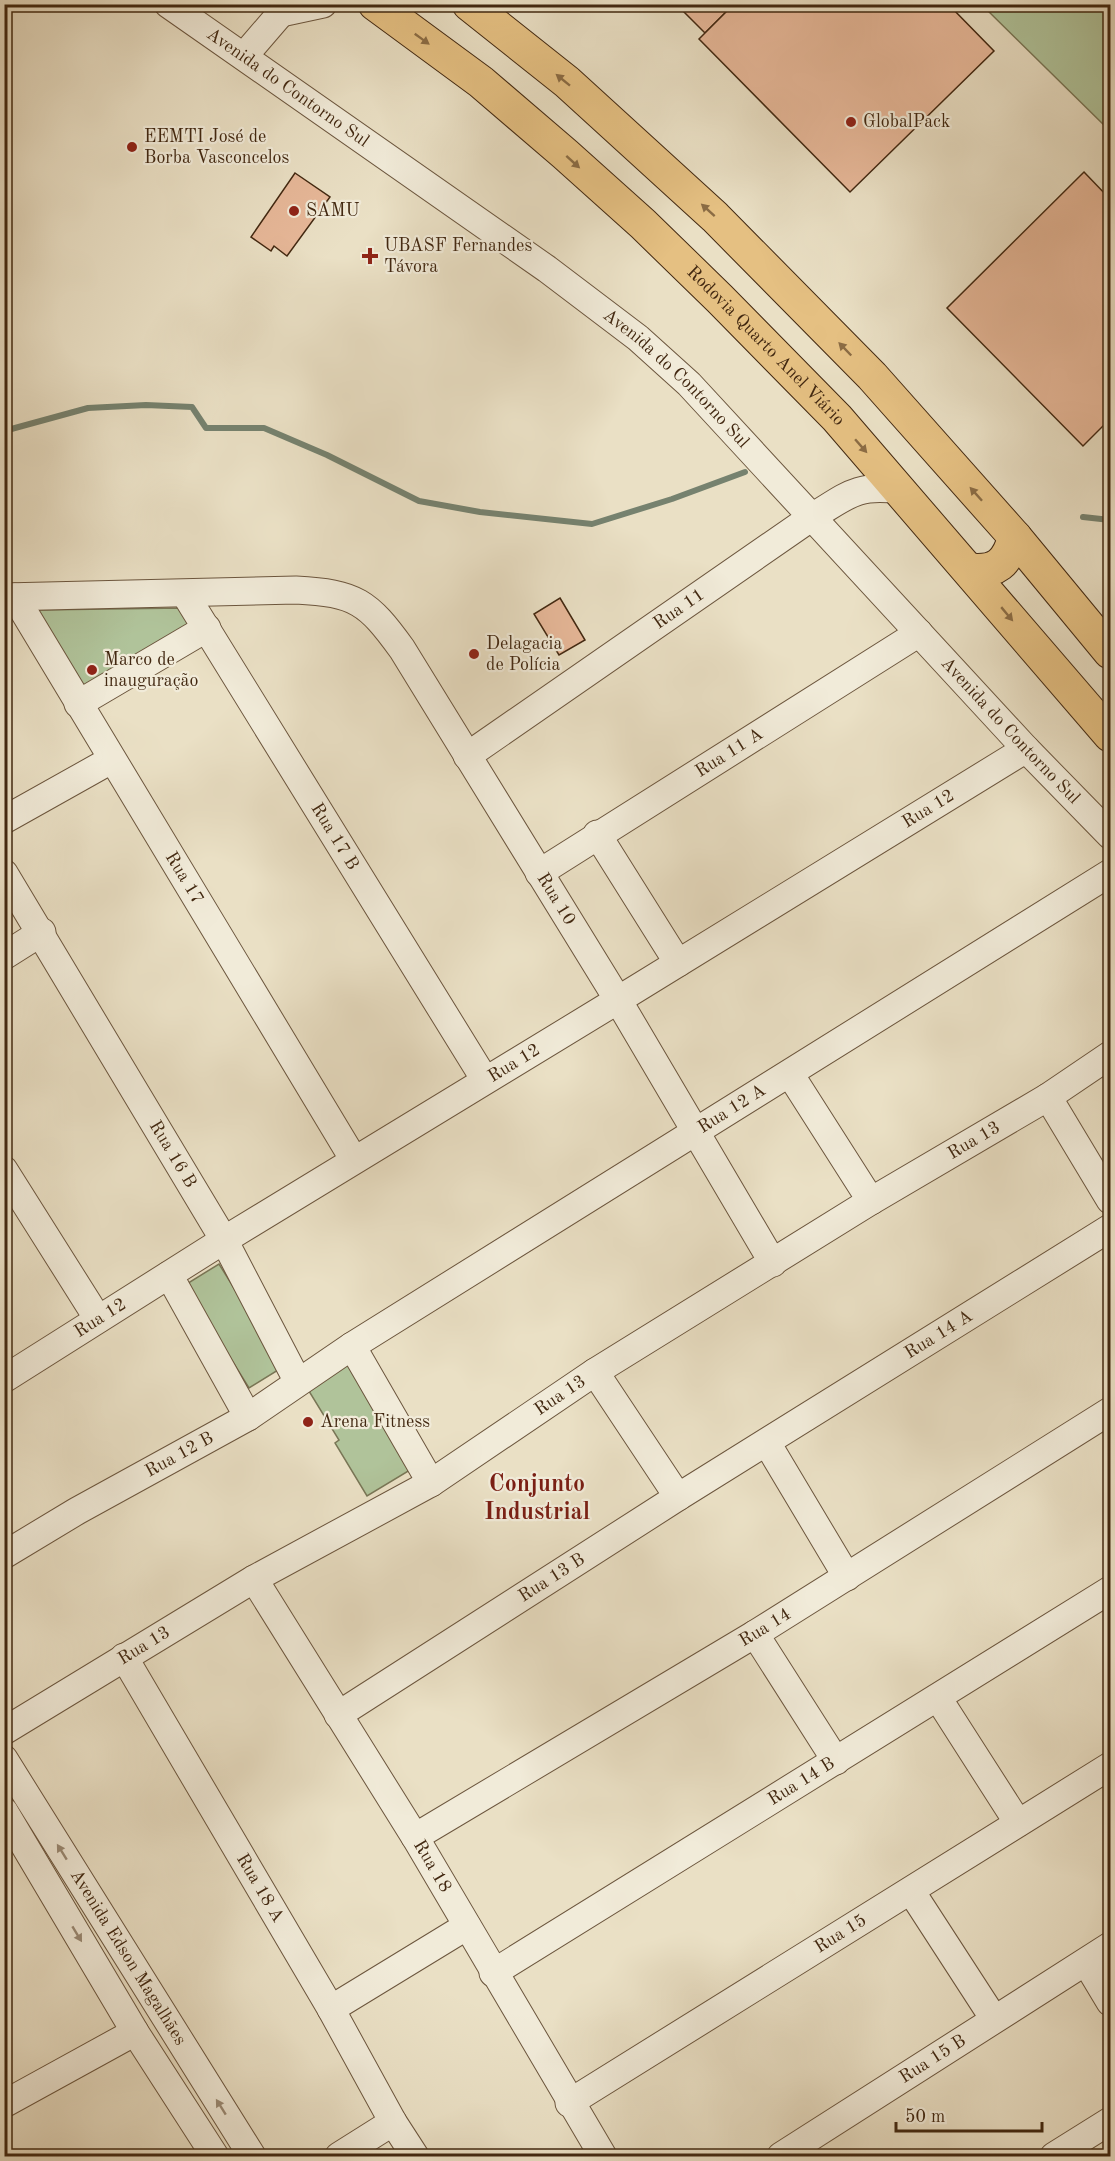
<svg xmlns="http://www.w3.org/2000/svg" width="1115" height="2161" viewBox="0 0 1115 2161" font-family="'Old Standard TT',serif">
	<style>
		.green { fill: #b0c39a; stroke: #797656; stroke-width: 1.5 }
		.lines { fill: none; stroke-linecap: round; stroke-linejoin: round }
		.stream { stroke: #76826f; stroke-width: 6 }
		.building { fill: #e7b899; stroke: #422811; stroke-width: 1.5 }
		.minor-casing { stroke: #6c563e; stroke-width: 29 }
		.highway-casing { stroke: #422811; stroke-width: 35 }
		.minor { stroke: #f1ebd9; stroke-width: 27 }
		.highway { stroke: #e5c082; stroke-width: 33 }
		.oneway { fill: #8b6c44 }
		.oneway2 { fill: #9a8a75 }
		.poi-dot { fill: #8f2418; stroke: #f1ebd9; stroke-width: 2 }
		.labels { text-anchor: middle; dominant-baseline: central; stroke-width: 4.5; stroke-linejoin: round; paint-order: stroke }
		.street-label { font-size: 18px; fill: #422811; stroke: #f1ebd9 }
		.poi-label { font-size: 18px; fill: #422811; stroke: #f1ebd9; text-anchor: start }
		.district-label { font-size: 24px; font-weight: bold; fill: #7a1f14; stroke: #f1ebd9 }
	</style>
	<rect width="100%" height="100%" fill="#eae0c5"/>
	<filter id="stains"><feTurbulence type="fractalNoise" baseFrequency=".00333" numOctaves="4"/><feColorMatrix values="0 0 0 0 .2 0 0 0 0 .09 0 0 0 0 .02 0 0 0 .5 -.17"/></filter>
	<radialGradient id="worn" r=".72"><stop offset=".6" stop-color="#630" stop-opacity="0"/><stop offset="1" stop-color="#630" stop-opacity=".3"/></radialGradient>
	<!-- green -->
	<g class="green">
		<path d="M 982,5 L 1110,5 L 1110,131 Z"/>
		<path d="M 183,608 L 193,626 L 86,692 L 36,610 Z"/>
		<path d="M 219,1264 L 283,1367 L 249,1388 L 185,1285 Z"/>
		<path d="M 348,1357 L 415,1467 L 367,1496 L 335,1443 L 339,1440 L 304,1383 Z"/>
	</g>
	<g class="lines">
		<!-- stream -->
		<g class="stream">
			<path d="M 4,431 L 88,408 L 146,405 L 192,407 L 206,428 L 264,428 L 327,455 L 419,501 L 480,512 L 592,524 L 672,499 L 745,472"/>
			<path d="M 1083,517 L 1110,520"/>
		</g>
	</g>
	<!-- building -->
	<g class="building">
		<path d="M 676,4 L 734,4 L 705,33 Z"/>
		<path d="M 734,4 L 948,4 L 994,51 L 850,192 L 699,39 Z"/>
		<path d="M 1084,172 L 1110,199 L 1110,419 L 1083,446 L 947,308 Z"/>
		<path d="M 295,173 L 330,197 L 287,256 L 274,246 L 271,251 L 251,237 Z"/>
		<path d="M 560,598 L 585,640 L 559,655 L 534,614 Z"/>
	</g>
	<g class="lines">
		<defs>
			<g id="minor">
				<path id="s1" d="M 168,4 L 547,269 L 638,338 L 689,384 L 1026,749 L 1110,835"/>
				<path d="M 281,13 L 323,4"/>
				<path d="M 244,56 L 281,13 L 283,4"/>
				<path id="s2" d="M 185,594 L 485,1080"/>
				<path id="s3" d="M 4,597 L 296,590 C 356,593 368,602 402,649 L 618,1000 L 773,1263"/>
				<path id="s4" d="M 15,597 L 354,1160"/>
				<path d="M 78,704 L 207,628"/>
				<path id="s5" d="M 467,756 L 812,517 C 847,496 856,484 899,490"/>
				<path d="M 4,820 L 111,760"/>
				<path d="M 597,834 L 678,963"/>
				<path id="s6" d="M 4,873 L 224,1240 L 298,1382"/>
				<path id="s7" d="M 539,873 L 919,633"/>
				<path d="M 4,956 L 42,932"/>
				<path d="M 790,1074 L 871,1201"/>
				<path d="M 1048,1097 L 1110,1200"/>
				<path d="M 4,1170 L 98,1319"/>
				<path d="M 169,1275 L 248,1417"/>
				<path d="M 352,1346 L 431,1483"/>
				<path d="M 595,1372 L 678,1497"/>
				<path id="s8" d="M 4,1379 L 224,1240 L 618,1000 L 1026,749"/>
				<path d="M 767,1443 L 847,1577"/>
				<path id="s9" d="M 4,1555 L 77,1511 L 248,1417 L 352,1346 L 1110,873"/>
				<path id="s10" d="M 254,1579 L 415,1837 L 603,2156"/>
				<path d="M 755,1634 L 836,1761"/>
				<path id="s11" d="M 124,1657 L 331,2009 L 393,2122 L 415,2156"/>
				<path d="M 938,1698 L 1018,1823"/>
				<path id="s12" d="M 338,1715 L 678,1497 L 1110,1228"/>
				<path id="s13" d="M 4,1731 L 254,1579 L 431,1483 L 595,1372 L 871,1201 L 1048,1097 L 1110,1055"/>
				<path id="s14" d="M 4,1759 L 252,2156"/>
				<path d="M 4,1811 L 135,2032 L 215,2156"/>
				<path id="s15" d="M 415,1837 L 755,1634 L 1110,1411"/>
				<path d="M 911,1891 L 994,2019"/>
				<path d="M 1086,1962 L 1110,2002"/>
				<path id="s16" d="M 493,1973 L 1110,1590"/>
				<path d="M 331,2009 L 467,1926"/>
				<path id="s17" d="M 569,2103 L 1110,1766"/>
				<path d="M 4,2104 L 135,2032"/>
				<path d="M 339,2156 L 393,2122"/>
				<path id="s18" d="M 781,2156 L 1110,1946"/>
				<path d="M 1054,2156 L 1110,2121"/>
			</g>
			<g id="highway">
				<path id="s19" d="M 375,4 L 481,82 L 565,154 L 643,224 L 720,299 L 837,418 L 1110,735"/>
				<path d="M 469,4 L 567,82 L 715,217 L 872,376 L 1015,537 L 1110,652"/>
				<path d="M 969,570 C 997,573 1007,563 1015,537"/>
			</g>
		</defs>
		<!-- minor casing -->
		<use href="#minor" class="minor-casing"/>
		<!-- highway casing -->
		<use href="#highway" class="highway-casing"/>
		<!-- minor -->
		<use href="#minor" class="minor"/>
		<!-- highway -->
		<use href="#highway" class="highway"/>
	</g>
	<!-- one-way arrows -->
	<defs><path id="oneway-solid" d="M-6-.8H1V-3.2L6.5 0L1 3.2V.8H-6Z" transform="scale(1.5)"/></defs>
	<g class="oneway">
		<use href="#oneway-solid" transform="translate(422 39) rotate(36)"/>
		<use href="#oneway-solid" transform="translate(563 80) rotate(-141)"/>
		<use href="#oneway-solid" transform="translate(573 162) rotate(42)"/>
		<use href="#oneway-solid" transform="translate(708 210) rotate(-138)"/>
		<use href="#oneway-solid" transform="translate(845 349) rotate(-134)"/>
		<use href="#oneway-solid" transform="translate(861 446) rotate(49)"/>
		<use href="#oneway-solid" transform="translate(976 494) rotate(-132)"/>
		<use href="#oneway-solid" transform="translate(1007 614) rotate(50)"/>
	</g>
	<g class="oneway2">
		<use href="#oneway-solid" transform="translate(62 1852) rotate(-122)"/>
		<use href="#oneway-solid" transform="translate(77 1934) rotate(59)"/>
		<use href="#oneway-solid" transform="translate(221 2107) rotate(-122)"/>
	</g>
	<!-- markers -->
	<g class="poi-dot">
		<circle cx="851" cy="122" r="6"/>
		<circle cx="132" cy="147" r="6"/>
		<circle cx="294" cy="211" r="6"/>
		<path d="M367 247h6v6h6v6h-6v6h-6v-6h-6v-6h6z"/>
		<circle cx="474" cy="654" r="6"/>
		<circle cx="92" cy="670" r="6"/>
		<circle cx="308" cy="1422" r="6"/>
	</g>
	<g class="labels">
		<!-- street labels -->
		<g class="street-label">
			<text stroke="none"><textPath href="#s1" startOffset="146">Avenida do Contorno Sul</textPath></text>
			<text stroke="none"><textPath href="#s19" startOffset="520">Rodovia Quarto Anel Viário</textPath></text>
			<text stroke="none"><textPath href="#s1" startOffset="632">Avenida do Contorno Sul</textPath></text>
			<text stroke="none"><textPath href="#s5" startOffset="258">Rua 11</textPath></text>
			<text stroke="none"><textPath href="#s1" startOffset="1118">Avenida do Contorno Sul</textPath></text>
			<text stroke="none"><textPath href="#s7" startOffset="225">Rua 11 A</textPath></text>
			<text stroke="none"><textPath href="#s8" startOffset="1086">Rua 12</textPath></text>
			<text stroke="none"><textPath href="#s2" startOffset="285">Rua 17 B</textPath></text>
			<text stroke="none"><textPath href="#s4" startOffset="328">Rua 17</textPath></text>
			<text stroke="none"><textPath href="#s3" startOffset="714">Rua 10</textPath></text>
			<text stroke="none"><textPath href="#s8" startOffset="600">Rua 12</textPath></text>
			<text stroke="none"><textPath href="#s9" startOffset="854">Rua 12 A</textPath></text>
			<text stroke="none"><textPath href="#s13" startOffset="1136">Rua 13</textPath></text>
			<text stroke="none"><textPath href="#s6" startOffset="328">Rua 16 B</textPath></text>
			<text stroke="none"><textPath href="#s8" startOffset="114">Rua 12</textPath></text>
			<text stroke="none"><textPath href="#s12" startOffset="711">Rua 14 A</textPath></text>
			<text stroke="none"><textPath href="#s13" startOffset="650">Rua 13</textPath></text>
			<text stroke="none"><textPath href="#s9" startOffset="202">Rua 12 B</textPath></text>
			<text stroke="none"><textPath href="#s12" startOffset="254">Rua 13 B</textPath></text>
			<text stroke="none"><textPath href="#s15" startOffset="408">Rua 14</textPath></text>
			<text stroke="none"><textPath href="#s13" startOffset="164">Rua 13</textPath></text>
			<text stroke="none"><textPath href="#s16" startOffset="363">Rua 14 B</textPath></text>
			<text stroke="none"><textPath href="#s10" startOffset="338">Rua 18</textPath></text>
			<text stroke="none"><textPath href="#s11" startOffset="268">Rua 18 A</textPath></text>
			<text stroke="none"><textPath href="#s17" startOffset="320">Rua 15</textPath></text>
			<text stroke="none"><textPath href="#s14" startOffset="234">Avenida Edson Magalhães</textPath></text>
			<text stroke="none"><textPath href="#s18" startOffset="180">Rua 15 B</textPath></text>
		</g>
		<!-- poi labels -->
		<g class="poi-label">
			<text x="863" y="122">GlobalPack</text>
			<text x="144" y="137">EEMTI José de<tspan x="144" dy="21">Borba Vasconcelos</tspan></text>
			<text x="306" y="211">SAMU</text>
			<text x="384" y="246">UBASF Fernandes<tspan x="384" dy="21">Távora</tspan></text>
			<text x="486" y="644">Delagacia<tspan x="486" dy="21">de Polícia</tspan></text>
			<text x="104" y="660">Marco de<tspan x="104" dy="21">inauguração</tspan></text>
			<text x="320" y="1422">Arena Fitness</text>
		</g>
		<!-- district labels -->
		<g class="district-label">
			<text x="537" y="1485">Conjunto<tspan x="537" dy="28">Industrial</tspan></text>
		</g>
	</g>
	<!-- margin -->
	<rect width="1115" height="2161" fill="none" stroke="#eae0c5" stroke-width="24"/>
	<rect x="6" y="6" width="1103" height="2149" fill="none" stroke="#422811" stroke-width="3"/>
	<rect x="12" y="12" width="1091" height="2137" fill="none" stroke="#422811" stroke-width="1.5"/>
	<!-- scale -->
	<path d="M896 2122v9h146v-9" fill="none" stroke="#422811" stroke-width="3"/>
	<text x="905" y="2122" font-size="18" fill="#422811" stroke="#f1ebd9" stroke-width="4.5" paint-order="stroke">50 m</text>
	<rect width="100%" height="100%" filter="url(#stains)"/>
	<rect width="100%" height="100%" fill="url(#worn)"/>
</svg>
